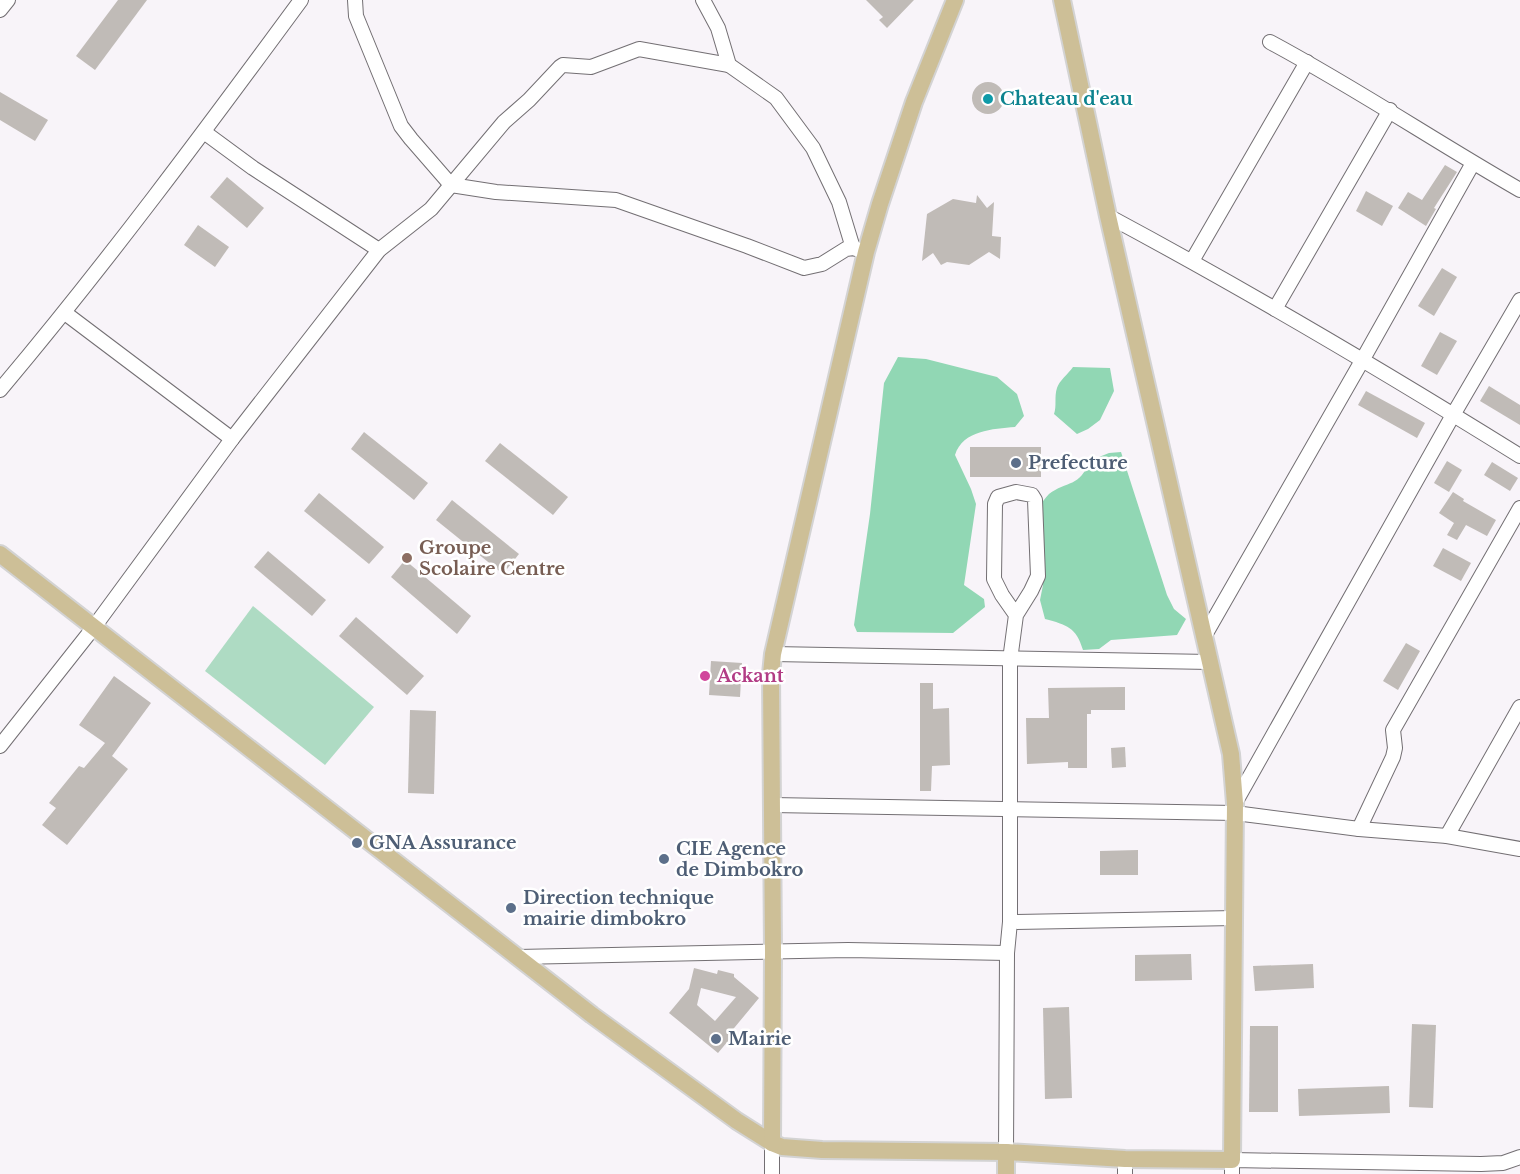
<svg xmlns="http://www.w3.org/2000/svg" width="1520" height="1174" viewBox="0 0 1520 1174" font-family="'Libre Baskerville',serif">
	<style>
		.green { fill: #aedbc3 }
		.forest { fill: #91d7b4 }
		.building { fill: #c0bbb7; fill-rule: evenodd }
		.lines { fill: none; stroke-linecap: round; stroke-linejoin: round }
		.minor-casing { stroke: #736f73; stroke-width: 16 }
		.major-casing { stroke: #d3d3d3; stroke-width: 20 }
		.minor { stroke: #fff; stroke-width: 14 }
		.major { stroke: #cdbf97; stroke-width: 16 }
		.culture-dot { fill: #0f9aa8; stroke: #fff; stroke-width: 2 }
		.service-dot { fill: #5c6f8a; stroke: #fff; stroke-width: 2 }
		.education-dot { fill: #8d6e63; stroke: #fff; stroke-width: 2 }
		.hotel-dot { fill: #d1479c; stroke: #fff; stroke-width: 2 }
		.labels { text-anchor: middle; dominant-baseline: central; stroke-width: 5; stroke-linejoin: round; paint-order: stroke }
		.culture-label { font-size: 18px; font-weight: bold; fill: #0d838f; stroke: #fff; text-anchor: start }
		.service-label { font-size: 18px; font-weight: bold; fill: #4e5e75; stroke: #fff; text-anchor: start }
		.education-label { font-size: 18px; font-weight: bold; fill: #785e54; stroke: #fff; text-anchor: start }
		.hotel-label { font-size: 18px; font-weight: bold; fill: #b23c85; stroke: #fff; text-anchor: start }
	</style>
	<rect width="100%" height="100%" fill="#f8f4f9"/>
	<!-- green -->
	<path class="green" d="M 253,606 L 374,707 L 325,765 L 205,671 Z"/>
	<!-- forest -->
	<g class="forest">
		<path d="M 898,357 L 926,359 L 997,377 L 1017,394 L 1024,416 L 1015,427 C 993,429 963,430 955,455 L 971,489 L 976,504 L 964,585 L 984,599 L 985,607 L 953,633 L 857,632 L 854,625 L 870,514 L 884,383 Z"/>
		<path d="M 1073,367 L 1110,368 L 1114,391 L 1100,420 L 1088,429 L 1077,434 L 1054,414 C 1057,406 1054,397 1057,388 C 1059,381 1068,374 1073,367 Z"/>
		<path d="M 1121,452 L 1167,595 L 1174,609 L 1186,619 L 1177,635 L 1111,640 L 1099,649 L 1083,650 C 1076,627 1067,625 1045,619 L 1040,600 L 1043,585 L 1040,505 C 1043,501 1046,497 1049,494 C 1066,481 1081,487 1089,461 L 1109,453 Z"/>
	</g>
	<!-- building -->
	<g class="building">
		<path d="M 118,0 L 147,0 L 95,70 L 76,56 Z"/>
		<path d="M 866,0 L 914,0 L 887,28 L 879,20 L 883,17 Z"/>
		<circle cx="988" cy="98" r="16"/>
		<path d="M 0,92 L 48,120 L 35,141 L 0,120 Z"/>
		<path d="M 1445,165 L 1457,172 L 1434,208 L 1436,209 L 1426,226 L 1398,208 L 1408,192 L 1422,200 Z"/>
		<path d="M 227,177 L 264,208 L 247,228 L 210,197 Z"/>
		<path d="M 1366,191 L 1393,206 L 1382,226 L 1356,211 Z"/>
		<path d="M 977,195 L 987,208 L 994,202 L 992,236 L 1001,237 L 1000,259 L 989,252 L 969,265 L 947,262 L 941,265 L 933,253 L 922,261 L 927,214 L 953,199 L 976,203 Z"/>
		<path d="M 198,225 L 229,247 L 215,267 L 184,245 Z"/>
		<path d="M 1442,268 L 1457,277 L 1434,316 L 1418,306 Z"/>
		<path d="M 1440,332 L 1457,341 L 1437,375 L 1421,366 Z"/>
		<path d="M 1489,386 L 1520,405 L 1520,425 L 1480,401 Z"/>
		<path d="M 1366,391 L 1425,423 L 1417,438 L 1358,405 Z"/>
		<path d="M 364,432 L 428,483 L 414,500 L 351,449 Z"/>
		<path d="M 500,443 L 568,497 L 553,515 L 485,461 Z"/>
		<rect x="970" y="447" width="71" height="30"/>
		<path d="M 1447,461 L 1462,470 L 1449,492 L 1434,483 Z"/>
		<path d="M 1492,462 L 1518,478 L 1510,491 L 1484,475 Z"/>
		<path d="M 1453,492 L 1464,499 L 1463,501 L 1496,520 L 1487,536 L 1466,525 L 1457,540 L 1447,535 L 1454,523 L 1439,513 Z"/>
		<path d="M 319,493 L 384,547 L 369,564 L 304,511 Z"/>
		<path d="M 452,500 L 519,554 L 503,574 L 436,520 Z"/>
		<path d="M 1443,548 L 1471,563 L 1461,581 L 1433,566 Z"/>
		<path d="M 268,551 L 326,600 L 312,616 L 254,567 Z"/>
		<path d="M 405,560 L 471,616 L 457,634 L 391,577 Z"/>
		<path d="M 356,617 L 424,676 L 407,695 L 339,636 Z"/>
		<path d="M 1406,643 L 1420,651 L 1398,690 L 1383,681 Z"/>
		<path d="M 711,661 L 742,663 L 740,697 L 709,695 Z"/>
		<path d="M 114,676 L 151,703 L 112,756 L 128,769 L 67,845 L 42,825 L 56,808 L 49,803 L 79,766 L 84,768 L 105,743 L 79,725 Z"/>
		<path d="M 920,683 L 933,683 L 933,709 L 949,708 L 950,765 L 932,766 L 931,791 L 920,791 Z"/>
		<path d="M 1125,687 L 1125,710 L 1091,710 L 1091,714 L 1087,714 L 1087,768 L 1068,768 L 1068,762 L 1027,764 L 1026,718 L 1049,718 L 1048,688 Z"/>
		<path d="M 410,710 L 436,711 L 434,794 L 408,793 Z"/>
		<path d="M 1125,747 L 1126,767 L 1112,768 L 1111,748 Z"/>
		<path d="M 1138,850 L 1138,875 L 1100,875 L 1100,851 Z"/>
		<path d="M 1191,954 L 1192,980 L 1135,981 L 1135,955 Z"/>
		<path d="M 1313,964 L 1314,988 L 1255,991 L 1253,966 Z"/>
		<path d="M 694,968 L 717,974 L 718,970 L 734,974 L 734,977 L 759,998 L 730,1033 L 733,1035 L 718,1053 L 669,1013 L 689,989 ZM 701,988 L 736,997 L 715,1021 L 697,1005 Z"/>
		<path d="M 1069,1007 L 1072,1098 L 1045,1099 L 1043,1008 Z"/>
		<path d="M 1412,1024 L 1436,1025 L 1433,1108 L 1409,1107 Z"/>
		<path d="M 1250,1026 L 1278,1026 L 1278,1112 L 1249,1112 Z"/>
		<path d="M 1389,1086 L 1390,1113 L 1299,1116 L 1298,1089 Z"/>
	</g>
	<g class="lines">
		<defs>
			<g id="minor">
				<path d="M 355,0 L 356,16 L 401,126 L 411,139 L 451,185 L 496,192 L 616,200 L 747,246 L 804,268 L 822,264 L 846,249 L 853,248 L 866,252"/>
				<path d="M 703,0 L 718,28 L 729,65 L 776,98 L 813,148 L 839,202 L 853,248"/>
				<path d="M 0,10 L 8,0"/>
				<path d="M 1270,42 C 1356,88 1436,142 1520,190"/>
				<path d="M 204,132 L 253,168 L 379,250"/>
				<path d="M 1108,216 C 1248,291 1385,372 1520,456"/>
				<path d="M 1192,261 L 1307,62"/>
				<path d="M 1275,309 L 1390,110"/>
				<path d="M 65,313 L 232,439"/>
				<path d="M 0,390 C 106,264 204,132 301,0"/>
				<path d="M 1205,635 L 1363,359 L 1473,163"/>
				<path d="M 773,654 L 1210,662"/>
				<path d="M 0,746 L 94,627 L 232,439 L 379,250 L 431,209 L 504,122 L 529,100 L 560,67 L 563,65 L 591,67 L 639,49 L 729,65"/>
				<path d="M 1235,803 L 1453,415 L 1520,300"/>
				<path d="M 772,805 L 1235,813 L 1359,829 L 1447,836 L 1520,849"/>
				<path d="M 1359,829 L 1393,757 L 1395,748 L 1393,730 L 1520,508"/>
				<path d="M 1447,836 L 1520,707"/>
				<path d="M 1010,922 L 1235,918"/>
				<path d="M 518,957 L 848,950 L 1007,953"/>
				<path d="M 772,1143 L 772,1174"/>
				<path d="M 1006,1152 L 1007,953 L 1010,922 L 1010,660 L 1016,615 L 1031,591 L 1038,576 L 1035,500 L 1032,495 L 1016,492 L 998,497 L 995,504 L 994,579 L 1002,595 L 1016,615"/>
				<path d="M 1125,1174 L 1125,1159"/>
				<path d="M 1232,1174 L 1232,1160 L 1481,1164 L 1503,1163 L 1520,1157"/>
			</g>
			<g id="major">
				<path d="M 0,554 L 592,1015 L 737,1121 L 772,1143 L 782,1147 L 822,1150 L 1006,1152 L 1125,1159 L 1232,1160 L 1235,803 L 1231,754 L 1108,216 L 1062,0"/>
				<path d="M 772,1143 L 773,952 L 771,674 L 773,654 L 866,252 L 880,204 L 914,102 L 955,0"/>
				<path d="M 1006,1152 L 1006,1174"/>
			</g>
		</defs>
		<!-- minor casing -->
		<use href="#minor" class="minor-casing"/>
		<!-- major casing -->
		<use href="#major" class="major-casing"/>
		<!-- minor -->
		<use href="#minor" class="minor"/>
		<!-- major -->
		<use href="#major" class="major"/>
	</g>
	<!-- markers -->
	<circle class="culture-dot" cx="988" cy="99" r="6"/>
	<g class="service-dot">
		<circle cx="1016" cy="463" r="6"/>
		<circle cx="357" cy="843" r="6"/>
		<circle cx="664" cy="859" r="6"/>
		<circle cx="511" cy="908" r="6"/>
		<circle cx="716" cy="1039" r="6"/>
	</g>
	<circle class="education-dot" cx="407" cy="558" r="6"/>
	<circle class="hotel-dot" cx="705" cy="676" r="6"/>
	<g class="labels">
		<!-- culture labels -->
		<g class="culture-label">
			<text x="1000" y="99">Chateau d'eau</text>
		</g>
		<!-- service labels -->
		<g class="service-label">
			<text x="1028" y="463">Prefecture</text>
			<text x="369" y="843">GNA Assurance</text>
			<text x="676" y="849">CIE Agence<tspan x="676" dy="21">de Dimbokro</tspan></text>
			<text x="523" y="898">Direction technique<tspan x="523" dy="21">mairie dimbokro</tspan></text>
			<text x="728" y="1039">Mairie</text>
		</g>
		<!-- education labels -->
		<g class="education-label">
			<text x="419" y="548">Groupe<tspan x="419" dy="21">Scolaire Centre</tspan></text>
		</g>
		<!-- hotel labels -->
		<g class="hotel-label">
			<text x="717" y="676">Ackant</text>
		</g>
	</g>
</svg>
